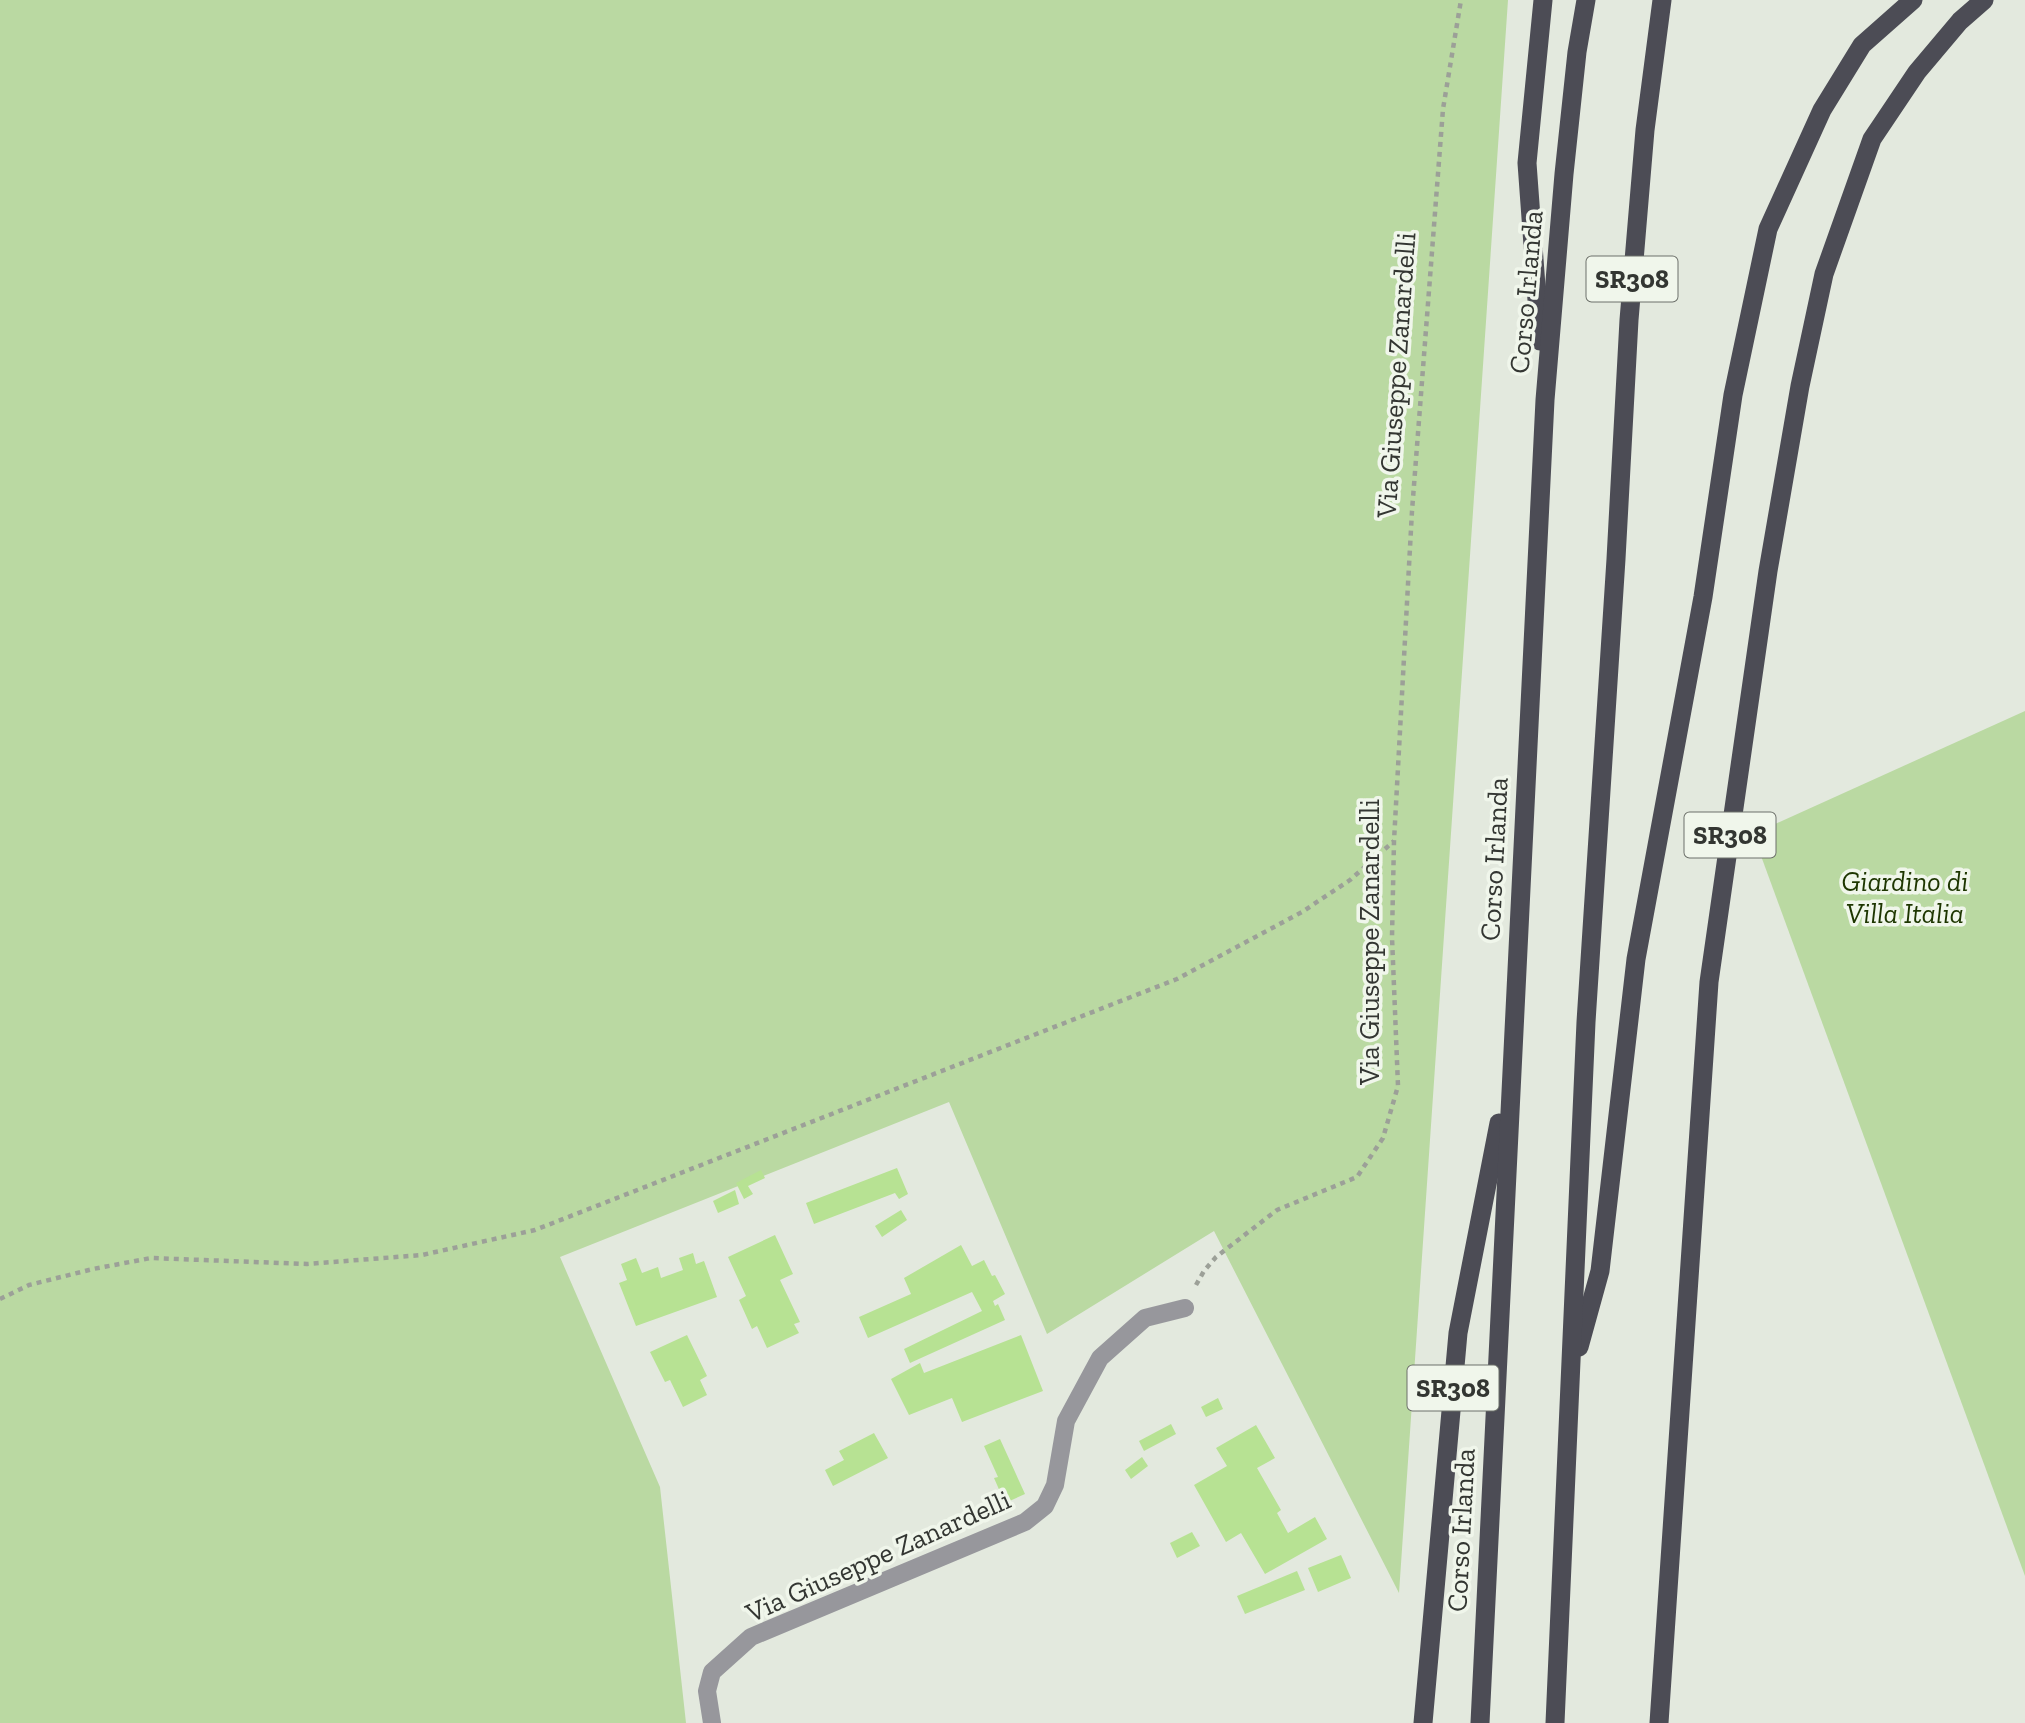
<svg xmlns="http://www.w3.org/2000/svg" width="2025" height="1723" viewBox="0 0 2025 1723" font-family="'Zilla Slab',serif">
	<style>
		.green { fill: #bad9a2 }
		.building { fill: #b7e293 }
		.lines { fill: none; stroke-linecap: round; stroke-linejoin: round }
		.path { stroke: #9ca098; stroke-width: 4.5; stroke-dasharray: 5 5; stroke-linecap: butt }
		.minor { stroke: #97979c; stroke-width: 18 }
		.trunk { stroke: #4c4c55; stroke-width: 19 }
		.labels { text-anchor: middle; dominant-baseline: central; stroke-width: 7; stroke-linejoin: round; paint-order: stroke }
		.shield { fill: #f0f6eb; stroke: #6c706a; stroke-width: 2 }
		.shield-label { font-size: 26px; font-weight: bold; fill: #333632 }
		.street-label { font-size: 28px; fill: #333632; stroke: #f0f6eb }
		.park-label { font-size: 28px; font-style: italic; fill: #1d3600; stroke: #f0f6eb }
	</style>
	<rect width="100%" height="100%" fill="#e3e9de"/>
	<!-- green -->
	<g class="green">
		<path d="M 0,0 L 1508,0 L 1399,1593 L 1214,1231 L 1047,1334 L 949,1102 L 560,1257 L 660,1487 L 686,1723 L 0,1723 Z"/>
		<path d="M 2025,711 L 2025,1576 L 1753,834 Z"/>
	</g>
	<!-- building -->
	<g class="building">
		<path d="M 897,1168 L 908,1194 L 899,1199 L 895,1193 L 814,1224 L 806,1203 Z"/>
		<path d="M 761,1170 L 765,1178 L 748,1186 L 753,1194 L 744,1199 L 736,1183 Z"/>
		<path d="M 735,1190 L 739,1204 L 718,1213 L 713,1201 Z"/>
		<path d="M 901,1210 L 907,1220 L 882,1237 L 875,1226 Z"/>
		<path d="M 775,1235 L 793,1274 L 780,1280 L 800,1322 L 794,1324 L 799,1333 L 767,1348 L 757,1326 L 752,1329 L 739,1300 L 746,1296 L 728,1257 Z"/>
		<path d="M 961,1245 L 972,1266 L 984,1260 L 992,1276 L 995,1275 L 1005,1294 L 993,1301 L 995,1306 L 998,1304 L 1005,1320 L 910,1363 L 904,1349 L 982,1311 L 972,1292 L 868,1338 L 859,1317 L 911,1294 L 904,1278 Z"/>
		<path d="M 693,1253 L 696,1264 L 704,1261 L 717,1297 L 636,1326 L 619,1283 L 627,1280 L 621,1264 L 636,1258 L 642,1273 L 658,1267 L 661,1278 L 683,1270 L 679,1258 Z"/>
		<path d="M 687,1335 L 707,1376 L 700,1380 L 707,1395 L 683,1407 L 670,1380 L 665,1382 L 650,1352 Z"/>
		<path d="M 1021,1335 L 1043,1391 L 962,1422 L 952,1398 L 909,1415 L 891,1379 L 920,1363 L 924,1373 Z"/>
		<path d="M 1218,1398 L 1223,1409 L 1206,1417 L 1201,1407 Z"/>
		<path d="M 1171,1424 L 1176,1434 L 1144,1451 L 1139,1441 Z"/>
		<path d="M 1256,1425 L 1275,1458 L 1257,1468 L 1281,1510 L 1277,1513 L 1288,1533 L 1315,1517 L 1327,1539 L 1265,1574 L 1241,1533 L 1226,1542 L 1194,1485 L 1227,1466 L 1216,1448 Z"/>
		<path d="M 874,1433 L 888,1458 L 833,1486 L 825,1470 L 844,1460 L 839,1451 Z"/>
		<path d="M 1000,1439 L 1025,1494 L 1005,1503 L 994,1478 L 998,1477 L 984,1446 Z"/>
		<path d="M 1142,1457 L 1148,1466 L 1131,1479 L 1125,1470 Z"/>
		<path d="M 1192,1532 L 1200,1546 L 1177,1558 L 1170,1543 Z"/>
		<path d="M 1341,1555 L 1351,1578 L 1318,1592 L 1308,1568 Z"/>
		<path d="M 1297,1571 L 1305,1590 L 1245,1614 L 1237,1596 Z"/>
	</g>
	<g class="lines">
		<!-- path -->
		<g class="path">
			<path d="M 1196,1285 L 1204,1271 L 1216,1257 L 1277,1210 L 1357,1177 L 1383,1138 L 1398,1086 L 1392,937 L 1394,841 L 1412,511 L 1443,109 L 1461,0"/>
			<path d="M 0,1299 L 29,1285 L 93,1269 L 151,1258 L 307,1264 L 422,1255 L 535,1230 L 1177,979 L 1302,912 L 1350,880 L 1394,841"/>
		</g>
		<!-- minor -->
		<path class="minor" d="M 712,1723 L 707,1691 L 712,1672 L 751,1637 L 1025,1522 L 1045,1506 L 1055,1485 L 1066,1421 L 1100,1358 L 1145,1318 L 1185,1308"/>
		<!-- trunk -->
		<g class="trunk">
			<path d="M 1540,341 L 1527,163 L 1543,0"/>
			<path d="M 1579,1347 L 1600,1271 L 1636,959 L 1703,597 L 1733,395 L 1768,229 L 1822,110 L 1862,45 L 1913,0"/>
			<path d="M 1423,1723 L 1458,1333 L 1499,1123"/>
			<path d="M 1480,1723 L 1545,400 L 1564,174 L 1577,52 L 1586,0"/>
			<path d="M 1555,1723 L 1586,1022 L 1616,559 L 1629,320 L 1645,130 L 1662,0"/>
			<path d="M 1659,1723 L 1709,982 L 1768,571 L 1800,386 L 1824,274 L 1872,139 L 1917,72 L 1960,21 L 1984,0"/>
		</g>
	</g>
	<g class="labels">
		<!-- shield labels -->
		<g class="shield">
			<rect x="1586.5" y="256.5" width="91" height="45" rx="5"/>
			<rect x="1684.5" y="812.5" width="91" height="45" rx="5"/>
			<rect x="1407.5" y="1365.5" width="91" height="45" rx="5"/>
		</g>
		<g class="shield-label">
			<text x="1632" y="279">SR308</text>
			<text x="1730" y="835">SR308</text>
			<text x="1453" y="1388">SR308</text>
		</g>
		<!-- street labels -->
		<g class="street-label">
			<text transform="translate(1526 292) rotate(-85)">Corso Irlanda</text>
			<text transform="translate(1396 375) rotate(-86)">Via Giuseppe Zanardelli</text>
			<text transform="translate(1494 859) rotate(-87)">Corso Irlanda</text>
			<text transform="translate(1369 942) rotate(-90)">Via Giuseppe Zanardelli</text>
			<text transform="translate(1461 1530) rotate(-87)">Corso Irlanda</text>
			<text transform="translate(878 1556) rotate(-24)">Via Giuseppe Zanardelli</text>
		</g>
		<!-- park labels -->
		<g class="park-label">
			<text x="1905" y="881">Giardino di<tspan x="1905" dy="32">Villa Italia</tspan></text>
		</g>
	</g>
</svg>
